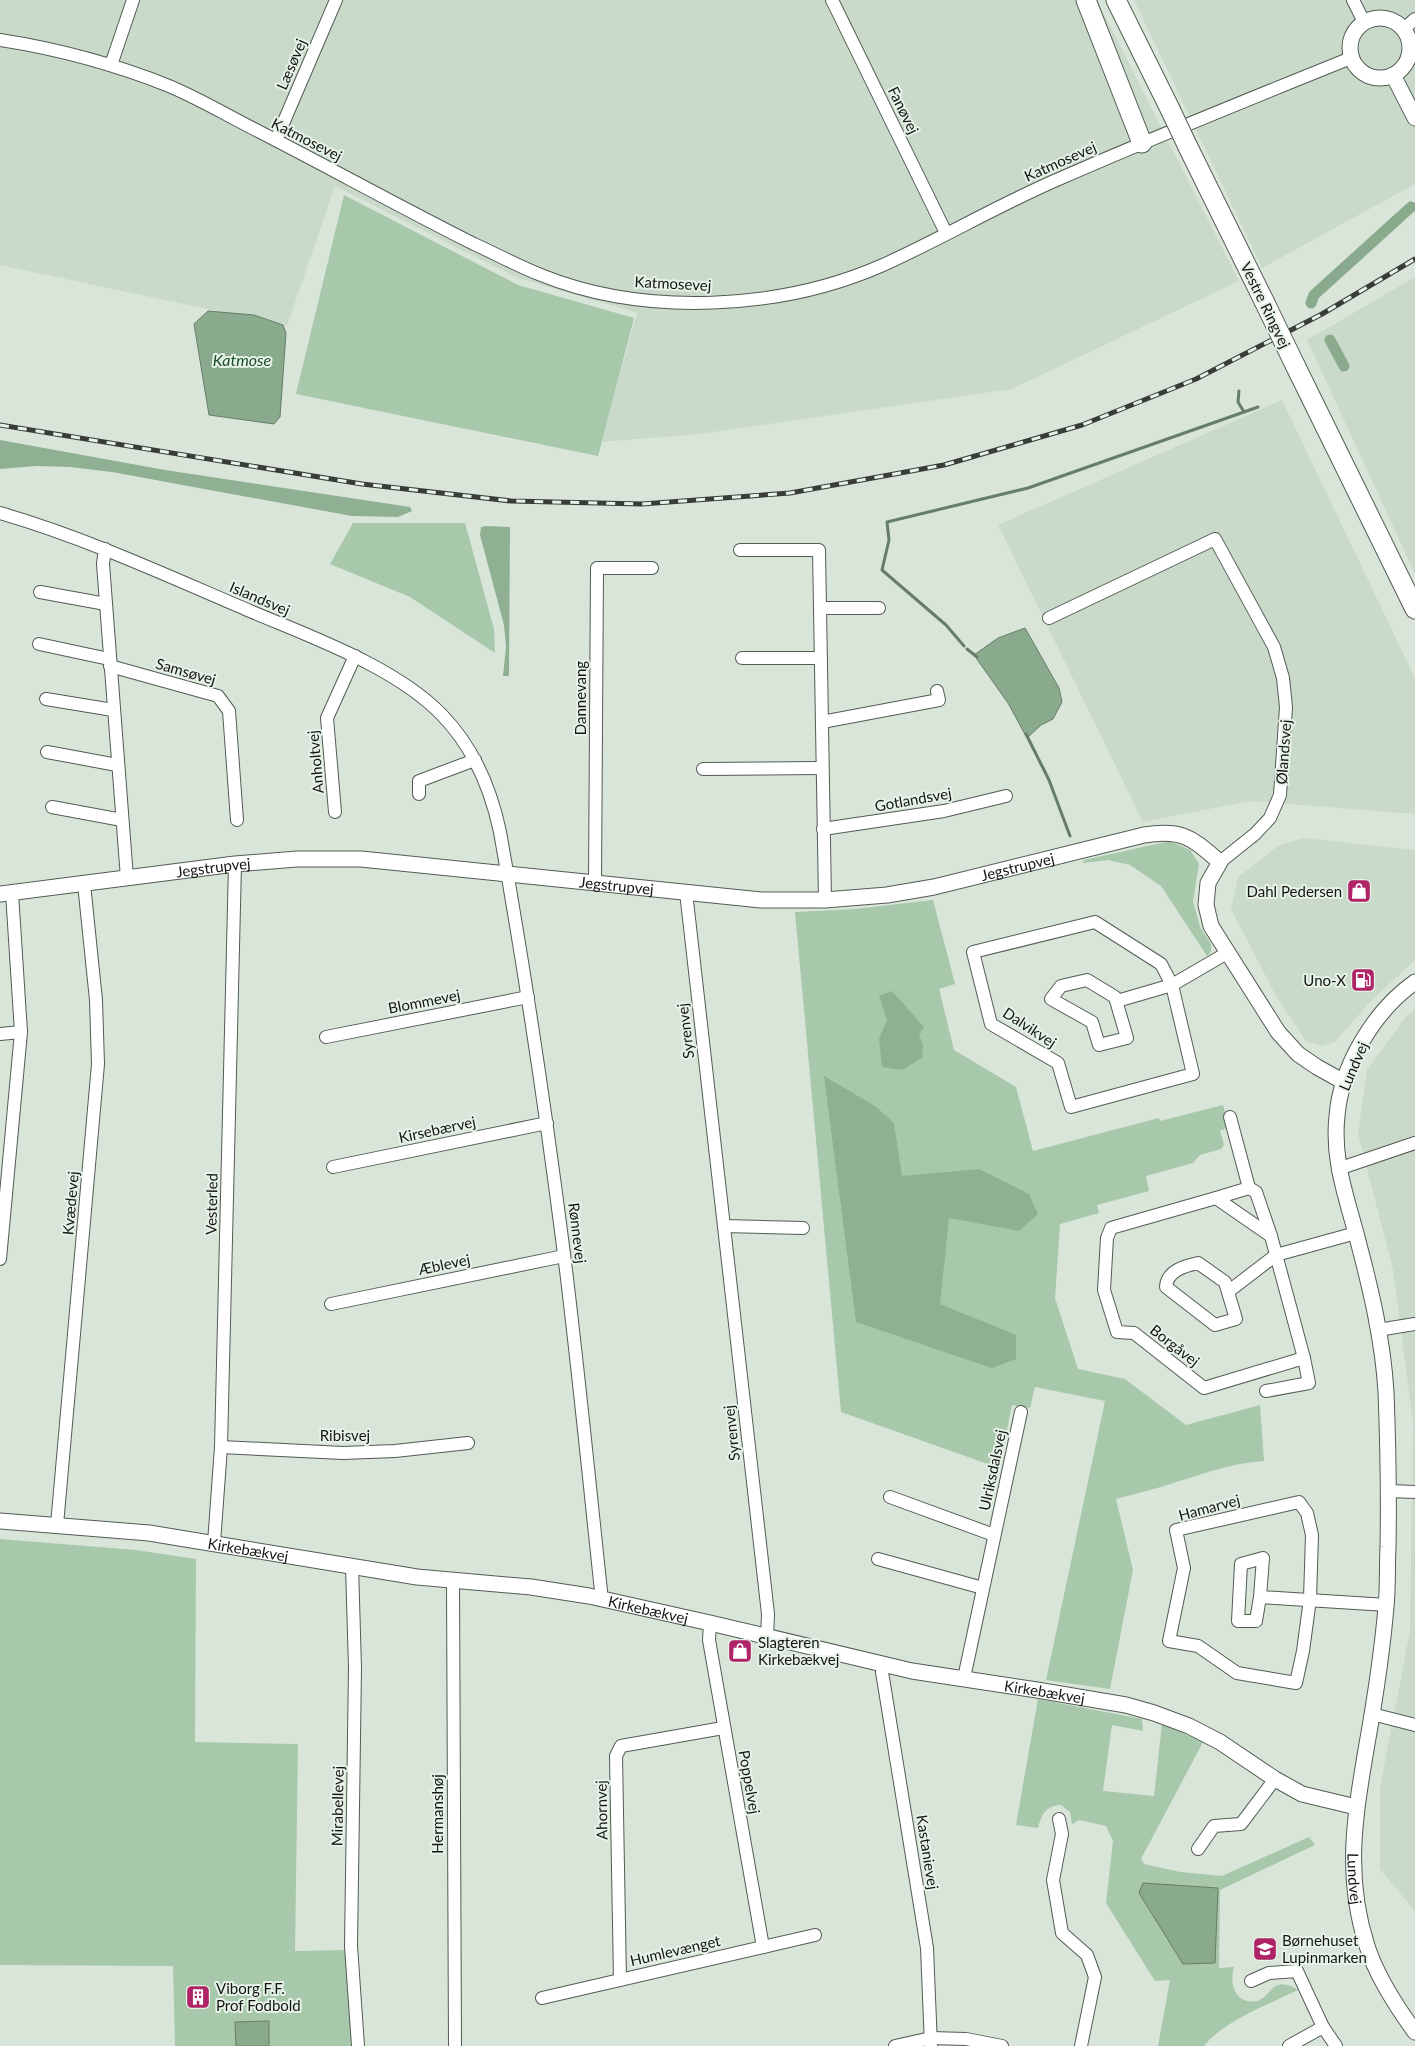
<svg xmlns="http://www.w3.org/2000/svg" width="1415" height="2046" viewBox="0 0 1415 2046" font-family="Lato,sans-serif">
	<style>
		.built { fill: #c9daca }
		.green { fill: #a7c8aa }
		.forest { fill: #8fb092 }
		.water { fill: #89aa8c; stroke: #667e68 }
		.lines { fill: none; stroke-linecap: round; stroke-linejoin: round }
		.stream { stroke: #667e68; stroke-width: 3 }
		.canal { stroke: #89aa8c; stroke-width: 11 }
		.minor-casing { stroke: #525c53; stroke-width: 14 }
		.tertiary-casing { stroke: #525c53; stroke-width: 17 }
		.primary-casing { stroke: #525c53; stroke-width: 21 }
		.minor { stroke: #fff; stroke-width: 12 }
		.tertiary { stroke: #fff; stroke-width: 15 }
		.primary { stroke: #fff; stroke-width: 19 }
		.rail-casing { stroke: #383d38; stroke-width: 5 }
		.rail { stroke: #e7f2e8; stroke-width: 3; stroke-dasharray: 9; stroke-linecap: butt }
		.primary-bridge-casing { stroke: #525c53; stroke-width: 21; stroke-linecap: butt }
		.primary-bridge { stroke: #fff; stroke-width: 19 }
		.labels { text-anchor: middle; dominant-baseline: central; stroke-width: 4; stroke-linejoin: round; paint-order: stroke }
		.street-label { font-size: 15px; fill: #131613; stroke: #e7f2e8 }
		.poi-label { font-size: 15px; fill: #131613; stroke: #e7f2e8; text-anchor: start }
		.water-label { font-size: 16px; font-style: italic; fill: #1c4e25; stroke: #e7f2e8 }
	</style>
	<rect width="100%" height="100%" fill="#dae5da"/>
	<!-- built -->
	<g class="built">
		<path d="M 0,0 L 1097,0 L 1239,281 L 1012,389 L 699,434 L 601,442 L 637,313 L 515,277 L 335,186 L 287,326 L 0,265 Z"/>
		<path d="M 1134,0 L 1415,0 L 1415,184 L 1262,268 Z"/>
		<path d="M 1415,277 L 1415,574 L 1307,340 Z"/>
		<path d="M 1282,400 L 1415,678 L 1415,814 L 1250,801 L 1143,822 L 998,525 Z"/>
		<path d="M 1303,838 L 1415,850 L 1415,960 L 1370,1002 L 1335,1042 L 1322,1046 L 1306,1041 L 1276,996 L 1231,909 L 1238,877 L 1279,845 Z"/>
		<path d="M 1415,1009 L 1415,1911 L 1380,1869 L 1380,1787 L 1410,1631 L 1413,1423 L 1393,1269 L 1358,1134 L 1367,1070 L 1407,1015 Z"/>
	</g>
	<!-- green -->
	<g class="green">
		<path d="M 344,195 L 518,285 L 634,318 L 598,456 L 296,394 Z"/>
		<path d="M 353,523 L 465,523 L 494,629 L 495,653 L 410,597 L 330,564 Z"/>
		<path d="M 1170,841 L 1190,850 L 1199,864 L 1193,901 L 1200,927 L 1211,944 L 1211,952 L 1207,956 L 1161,886 L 1130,865 L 1108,860 L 1083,863 L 1084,860 Z"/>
		<path d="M 933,900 L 955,984 L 939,989 L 954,1050 L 1016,1087 L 1033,1151 L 1159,1118 L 1160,1121 L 1223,1105 L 1228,1123 L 1224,1130 L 1220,1130 L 1224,1145 L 1221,1149 L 1200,1155 L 1193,1163 L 1146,1176 L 1149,1191 L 1097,1205 L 1099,1213 L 1060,1224 L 1055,1298 L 1078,1369 L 1125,1379 L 1186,1425 L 1260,1405 L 1264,1461 C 1229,1463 1194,1477 1161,1487 C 1146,1491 1131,1495 1116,1499 L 1133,1570 L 1110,1689 L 1046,1680 L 1105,1401 L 1035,1387 L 1030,1408 L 1012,1405 L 999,1468 L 841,1412 L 795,912 L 855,909 Z"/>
		<path d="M 0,1539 L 136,1550 L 196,1559 L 195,1742 L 298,1744 L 295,1951 L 348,1950 L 353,2046 L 175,2046 L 173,1966 L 0,1965 Z"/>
		<path d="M 1038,1699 L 1142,1719 L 1143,1731 L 1112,1725 L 1103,1791 L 1154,1796 L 1162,1724 L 1203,1742 L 1141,1859 L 1144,1864 L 1180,1872 L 1222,1876 L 1309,1837 L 1315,1845 L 1220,1890 L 1219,1968 L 1234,1967 C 1229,1984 1235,2005 1257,2001 C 1265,1999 1269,1990 1276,1986 C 1284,1982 1291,1986 1298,1990 C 1271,2003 1222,2022 1204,2046 L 1158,2046 L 1170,1980 L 1155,1981 L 1106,1903 L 1113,1841 L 1106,1826 L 1079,1820 L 1072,1824 L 1070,1812 L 1061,1805 C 1045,1806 1042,1814 1038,1828 L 1016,1825 Z"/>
	</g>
	<!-- forest -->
	<g class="forest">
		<path d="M 0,440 L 165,470 L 410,507 L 412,511 L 398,517 L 352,516 L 112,472 L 70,467 L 37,466 L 0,469 Z"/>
		<path d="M 486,526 L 510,527 L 509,676 L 503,676 L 506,647 L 504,625 L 480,535 L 481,527 Z"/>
		<path d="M 892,991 L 924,1027 L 919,1035 L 923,1044 L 922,1058 L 902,1070 L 882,1067 L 879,1039 L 887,1020 L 879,996 Z"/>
		<path d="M 824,1076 L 875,1106 L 894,1123 L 902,1176 L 979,1169 L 1029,1194 L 1038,1214 L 1019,1231 L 949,1218 L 940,1304 L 1016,1335 L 1016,1359 L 992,1368 L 856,1322 Z"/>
	</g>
	<!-- water -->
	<g class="water">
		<path d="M 208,311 L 254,315 L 283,325 L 286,333 L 280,417 L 274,424 L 209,415 L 194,324 Z"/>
		<path d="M 1025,628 L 1059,688 L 1062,702 L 1053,719 L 1041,725 L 1027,738 L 1008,703 L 974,655 L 998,638 Z"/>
		<path d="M 1143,1883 L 1218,1888 L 1215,1963 L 1183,1964 L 1139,1893 Z"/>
		<path d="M 269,2021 L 269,2046 L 236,2046 L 235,2022 Z"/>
	</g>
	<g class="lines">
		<!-- stream -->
		<g class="stream">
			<path d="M 1239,391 L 1238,402 L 1244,412 L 1258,407"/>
			<path d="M 964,646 L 946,625 L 882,570 L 889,540 L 887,522 L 1028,488 L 1244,412"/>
			<path d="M 967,649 L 977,657"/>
			<path d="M 1026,734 L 1049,780 L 1070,836"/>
		</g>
		<!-- canal -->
		<g class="canal">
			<path d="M 1311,303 L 1314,295 L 1411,207"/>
			<path d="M 1330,340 L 1344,366"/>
		</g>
		<defs>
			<g id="minor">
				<path d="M 832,0 L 946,233"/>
				<path d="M 1353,0 L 1364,22"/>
				<path d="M 1404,29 L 1415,19"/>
				<path d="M 0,40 C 58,49 114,64 169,86 C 200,99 230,117 260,132 C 332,169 402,208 474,244 C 496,254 518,266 541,275 C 645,317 781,310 883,265 C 943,238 1000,204 1061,178 C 1157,136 1254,97 1351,58"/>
				<path d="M 111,65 L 133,0"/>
				<path d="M 276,140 L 336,0"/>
				<path d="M 0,513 C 86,538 168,576 250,611 C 311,637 396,667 442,715 C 473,747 491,789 500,832 C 525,972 546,1113 564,1254 C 578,1366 589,1479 601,1591 L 600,1597"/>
				<path d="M 105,549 L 103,564 L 127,878"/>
				<path d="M 740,550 L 819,550 L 825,900"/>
				<path d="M 40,592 L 106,604"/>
				<path d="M 820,608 L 879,608"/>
				<path d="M 1049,618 L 1215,539 L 1274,647 L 1283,678 L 1286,707 L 1280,795 L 1270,818 L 1255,834 L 1220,862"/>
				<path d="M 39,644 L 109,659"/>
				<path d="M 742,658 L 821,658"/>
				<path d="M 110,666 L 218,696 L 229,711 L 237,820"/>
				<path d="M 46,699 L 113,710"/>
				<path d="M 822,722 L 939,700 L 937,691"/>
				<path d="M 47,752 L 117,765"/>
				<path d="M 703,769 L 822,768"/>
				<path d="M 419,794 L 419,781 L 475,760"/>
				<path d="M 52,807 L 122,820"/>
				<path d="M 335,812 L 327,718 L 355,656"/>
				<path d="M 823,829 L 944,811 L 1006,796"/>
				<path d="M 595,883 L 597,568 L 652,568"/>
				<path d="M 686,892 L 768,1614 L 767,1637"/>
				<path d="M 1095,922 L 1161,964 L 1172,985 L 1193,1074 L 1071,1107 L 1058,1063 L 991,1024 L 973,952 Z"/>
				<path d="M 1087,980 L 1115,997 L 1127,1038 L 1099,1045 L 1092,1022 L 1051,999 L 1061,986 Z"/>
				<path d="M 1117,1001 L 1172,985 L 1227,953"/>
				<path d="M 0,1034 L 21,1032"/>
				<path d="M 326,1037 L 528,997"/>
				<path d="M 1230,1117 L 1249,1188"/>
				<path d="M 333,1167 L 547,1123"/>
				<path d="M 1338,1169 L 1415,1143"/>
				<path d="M 1216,1198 L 1249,1188 L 1256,1192 L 1271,1236 L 1304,1358 L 1309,1383 L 1266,1391"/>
				<path d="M 724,1226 L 803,1228"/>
				<path d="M 1271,1236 L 1216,1198 L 1111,1228 L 1107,1238 L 1104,1290 L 1117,1332 L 1134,1333 L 1204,1388 L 1304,1358"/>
				<path d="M 0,1259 L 21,1032 L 12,893"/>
				<path d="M 1198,1263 L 1225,1282 L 1236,1319 L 1215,1325 L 1166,1287 C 1167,1271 1184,1266 1198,1263 Z"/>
				<path d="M 1229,1291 L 1276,1255 L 1356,1233"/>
				<path d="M 331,1304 L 564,1256"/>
				<path d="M 1378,1330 L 1415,1324"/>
				<path d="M 221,1447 L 343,1453 L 395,1451 L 468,1443"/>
				<path d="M 1389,1491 L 1415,1492"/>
				<path d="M 890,1497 L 994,1535"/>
				<path d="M 1299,1502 L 1307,1513 L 1312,1535 L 1310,1599 L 1303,1651 L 1296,1683 L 1237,1673 L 1198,1646 L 1169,1641 L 1184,1568 L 1176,1530 Z"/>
				<path d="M 57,1525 L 98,1064 L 96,1000 L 84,884"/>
				<path d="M 214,1543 L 221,1447 L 235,864"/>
				<path d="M 878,1559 L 983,1588"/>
				<path d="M 352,1566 L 355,1668 L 351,1946 L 358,2046"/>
				<path d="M 453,1581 L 455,2046"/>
				<path d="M 1260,1597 L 1256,1621 L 1238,1621 L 1241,1564 L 1263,1558 L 1260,1597 L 1387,1605"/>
				<path d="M 710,1623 L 709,1640 L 763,1947"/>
				<path d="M 885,1665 L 882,1672 L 927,1948 L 931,2046"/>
				<path d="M 964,1678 L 1021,1412"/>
				<path d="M 1372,1714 L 1415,1725"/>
				<path d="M 1059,1819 L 1062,1834 L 1053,1880 L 1062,1933 L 1087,1955 L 1095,1977 L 1081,2046"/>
				<path d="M 1198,1849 L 1214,1826 L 1241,1824 L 1275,1779"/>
				<path d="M 620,1980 L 616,1756 L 621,1746 L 723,1728"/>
				<path d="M 1251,1981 L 1269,1973 L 1297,1971 L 1323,2027 L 1336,2046"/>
				<path d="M 542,1998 L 815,1935"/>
				<path d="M 895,2046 L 931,2038 L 966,2039 L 1002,2046"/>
				<path d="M 1289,2046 L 1323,2027"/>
			</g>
			<g id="tertiary">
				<circle cx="1380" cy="48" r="30"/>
				<path d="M 1393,75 L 1415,118"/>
				<path id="s1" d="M 0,894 L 235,864 L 297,859 L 361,859 L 761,900 L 825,900 L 887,895 L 934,887 L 1144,835 C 1184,829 1191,838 1220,862 L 1208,883 L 1206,905 L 1211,926 L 1278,1032 L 1298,1054 L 1317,1067 L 1344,1082"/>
				<path id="s2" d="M 1415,982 C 1374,1011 1341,1066 1337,1116 C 1332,1161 1347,1198 1358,1241 C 1371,1290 1383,1341 1386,1392 C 1388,1444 1389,1495 1388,1547 C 1387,1567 1388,1587 1386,1607 C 1382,1653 1375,1699 1367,1744 C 1355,1815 1344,1875 1367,1946 C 1377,1977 1396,2006 1415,2032"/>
				<path id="s3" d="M 0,1521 L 149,1533 L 417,1577 L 531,1587 L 589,1596 L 710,1623 L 912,1671 L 1037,1690 L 1126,1705 L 1154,1713 L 1189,1726 L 1220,1742 L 1275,1779 L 1302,1794 L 1356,1807"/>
			</g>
			<g id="primary">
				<path d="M 1086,0 L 1142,143"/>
				<path d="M 1116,0 L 1170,109"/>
				<path d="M 1188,147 L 1264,301"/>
				<path d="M 1295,365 L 1415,609"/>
			</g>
		</defs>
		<!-- minor casing -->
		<use href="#minor" class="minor-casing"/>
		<!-- tertiary casing -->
		<use href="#tertiary" class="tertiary-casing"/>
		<!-- primary casing -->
		<use href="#primary" class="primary-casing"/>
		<!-- minor -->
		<use href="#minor" class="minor"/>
		<!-- tertiary -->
		<use href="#tertiary" class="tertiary"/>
		<!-- primary -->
		<use href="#primary" class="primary"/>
		<defs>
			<path id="rail" d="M 0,425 L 362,484 L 511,501 L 642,504 L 790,493 L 944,465 L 1082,425 L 1196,379 L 1322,314 L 1415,259"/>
		</defs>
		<!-- rail casing -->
		<use href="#rail" class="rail-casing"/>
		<!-- rail -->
		<use href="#rail" class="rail"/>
		<defs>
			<g id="primary-bridge">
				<path d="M 1170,109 L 1188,147"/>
				<path d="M 1264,301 L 1295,365"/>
			</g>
		</defs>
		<!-- primary-bridge casing -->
		<use href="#primary-bridge" class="primary-bridge-casing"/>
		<!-- primary-bridge -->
		<use href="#primary-bridge" class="primary-bridge"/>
	</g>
	<!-- icons -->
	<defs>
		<symbol id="shop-square" viewBox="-11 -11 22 22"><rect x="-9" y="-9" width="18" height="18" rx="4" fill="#ae2466" stroke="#e7f2e8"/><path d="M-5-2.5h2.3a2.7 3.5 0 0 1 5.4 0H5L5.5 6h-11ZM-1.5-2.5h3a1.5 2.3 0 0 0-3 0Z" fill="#fff"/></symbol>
		<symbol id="fuel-square" viewBox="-11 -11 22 22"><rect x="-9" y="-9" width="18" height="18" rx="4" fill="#ae2466" stroke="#e7f2e8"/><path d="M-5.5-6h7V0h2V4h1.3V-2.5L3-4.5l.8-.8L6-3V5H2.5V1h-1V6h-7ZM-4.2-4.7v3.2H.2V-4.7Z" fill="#fff"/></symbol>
		<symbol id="school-square" viewBox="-11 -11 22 22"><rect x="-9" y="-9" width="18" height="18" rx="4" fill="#ae2466" stroke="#e7f2e8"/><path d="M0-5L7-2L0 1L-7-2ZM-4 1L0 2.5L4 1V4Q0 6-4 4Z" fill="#fff"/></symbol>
		<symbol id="building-square" viewBox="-11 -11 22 22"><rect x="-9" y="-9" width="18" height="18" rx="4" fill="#ae2466" stroke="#e7f2e8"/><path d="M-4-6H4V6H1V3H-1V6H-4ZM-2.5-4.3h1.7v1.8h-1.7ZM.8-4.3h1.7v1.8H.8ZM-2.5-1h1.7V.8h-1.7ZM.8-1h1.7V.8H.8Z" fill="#fff"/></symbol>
	</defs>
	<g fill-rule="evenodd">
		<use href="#shop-square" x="1345" y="877" width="28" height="28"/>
		<use href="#fuel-square" x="1349" y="966" width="28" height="28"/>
		<use href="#shop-square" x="726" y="1637" width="28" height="28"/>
		<use href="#school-square" x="1251" y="1935" width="28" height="28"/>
		<use href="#building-square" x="184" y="1983" width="28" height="28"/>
	</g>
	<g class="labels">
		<!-- street labels -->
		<g class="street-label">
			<text transform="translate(291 64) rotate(-67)">Læsøvej</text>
			<text transform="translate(904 110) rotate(64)">Fanøvej</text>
			<text transform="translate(307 139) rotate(27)">Katmosevej</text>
			<text transform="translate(1060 161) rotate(-24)">Katmosevej</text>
			<text transform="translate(673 283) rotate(3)">Katmosevej</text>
			<text transform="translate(1266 305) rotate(64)">Vestre Ringvej</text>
			<text transform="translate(260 598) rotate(23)">Islandsvej</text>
			<text transform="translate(186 671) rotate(16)">Samsøvej</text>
			<text transform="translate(580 698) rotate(-90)">Dannevang</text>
			<text transform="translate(1283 752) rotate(-86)">Ølandsvej</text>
			<text transform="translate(315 762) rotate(-95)">Anholtvej</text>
			<text transform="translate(913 799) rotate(-10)">Gotlandsvej</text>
			<text stroke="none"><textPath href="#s1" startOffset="1025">Jegstrupvej</textPath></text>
			<text stroke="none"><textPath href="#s1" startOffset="215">Jegstrupvej</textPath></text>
			<text stroke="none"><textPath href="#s1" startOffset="620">Jegstrupvej</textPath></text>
			<text transform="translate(424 1001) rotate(-11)">Blommevej</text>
			<text transform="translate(1030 1027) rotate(33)">Dalvikvej</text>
			<text transform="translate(685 1031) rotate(-97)">Syrenvej</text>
			<text transform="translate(1353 1066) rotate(-67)">Lundvej</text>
			<text transform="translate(437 1129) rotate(-12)">Kirsebærvej</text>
			<text transform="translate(70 1203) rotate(-85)">Kvædevej</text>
			<text transform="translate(211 1204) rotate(-89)">Vesterled</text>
			<text transform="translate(578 1233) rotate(83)">Rønnevej</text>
			<text transform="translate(444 1264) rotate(-12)">Æblevej</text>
			<text transform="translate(1175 1345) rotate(38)">Borgåvej</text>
			<text transform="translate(731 1433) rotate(-96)">Syrenvej</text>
			<text x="345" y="1435">Ribisvej</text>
			<text transform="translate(992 1470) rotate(-78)">Ulriksdalsvej</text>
			<text transform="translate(1209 1507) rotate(-15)">Hamarvej</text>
			<text stroke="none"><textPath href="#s3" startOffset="250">Kirkebækvej</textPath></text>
			<text stroke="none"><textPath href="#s3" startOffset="655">Kirkebækvej</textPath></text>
			<text stroke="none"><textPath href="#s3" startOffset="1060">Kirkebækvej</textPath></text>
			<text transform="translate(750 1782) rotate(80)">Poppelvej</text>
			<text transform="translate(337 1806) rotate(-89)">Mirabellevej</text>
			<text transform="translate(601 1810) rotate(-91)">Ahornvej</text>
			<text transform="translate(437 1814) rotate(-90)">Hermanshøj</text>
			<text transform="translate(928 1852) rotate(81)">Kastanievej</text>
			<text stroke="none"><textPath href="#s2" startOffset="930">Lundvej</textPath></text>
			<text transform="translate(675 1950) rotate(-13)">Humlevænget</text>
		</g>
		<!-- poi labels -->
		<g class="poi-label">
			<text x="1342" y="891" text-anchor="end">Dahl Pedersen</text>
			<text x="1346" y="980" text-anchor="end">Uno-X</text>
			<text x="758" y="1642">Slagteren<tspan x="758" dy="17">Kirkebækvej</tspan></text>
			<text x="1282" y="1940">Børnehuset<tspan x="1282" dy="17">Lupinmarken</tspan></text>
			<text x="216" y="1988">Viborg F.F.<tspan x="216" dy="17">Prof Fodbold</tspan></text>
		</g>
		<!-- water labels -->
		<g class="water-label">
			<text x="242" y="359">Katmose</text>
		</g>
	</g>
</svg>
